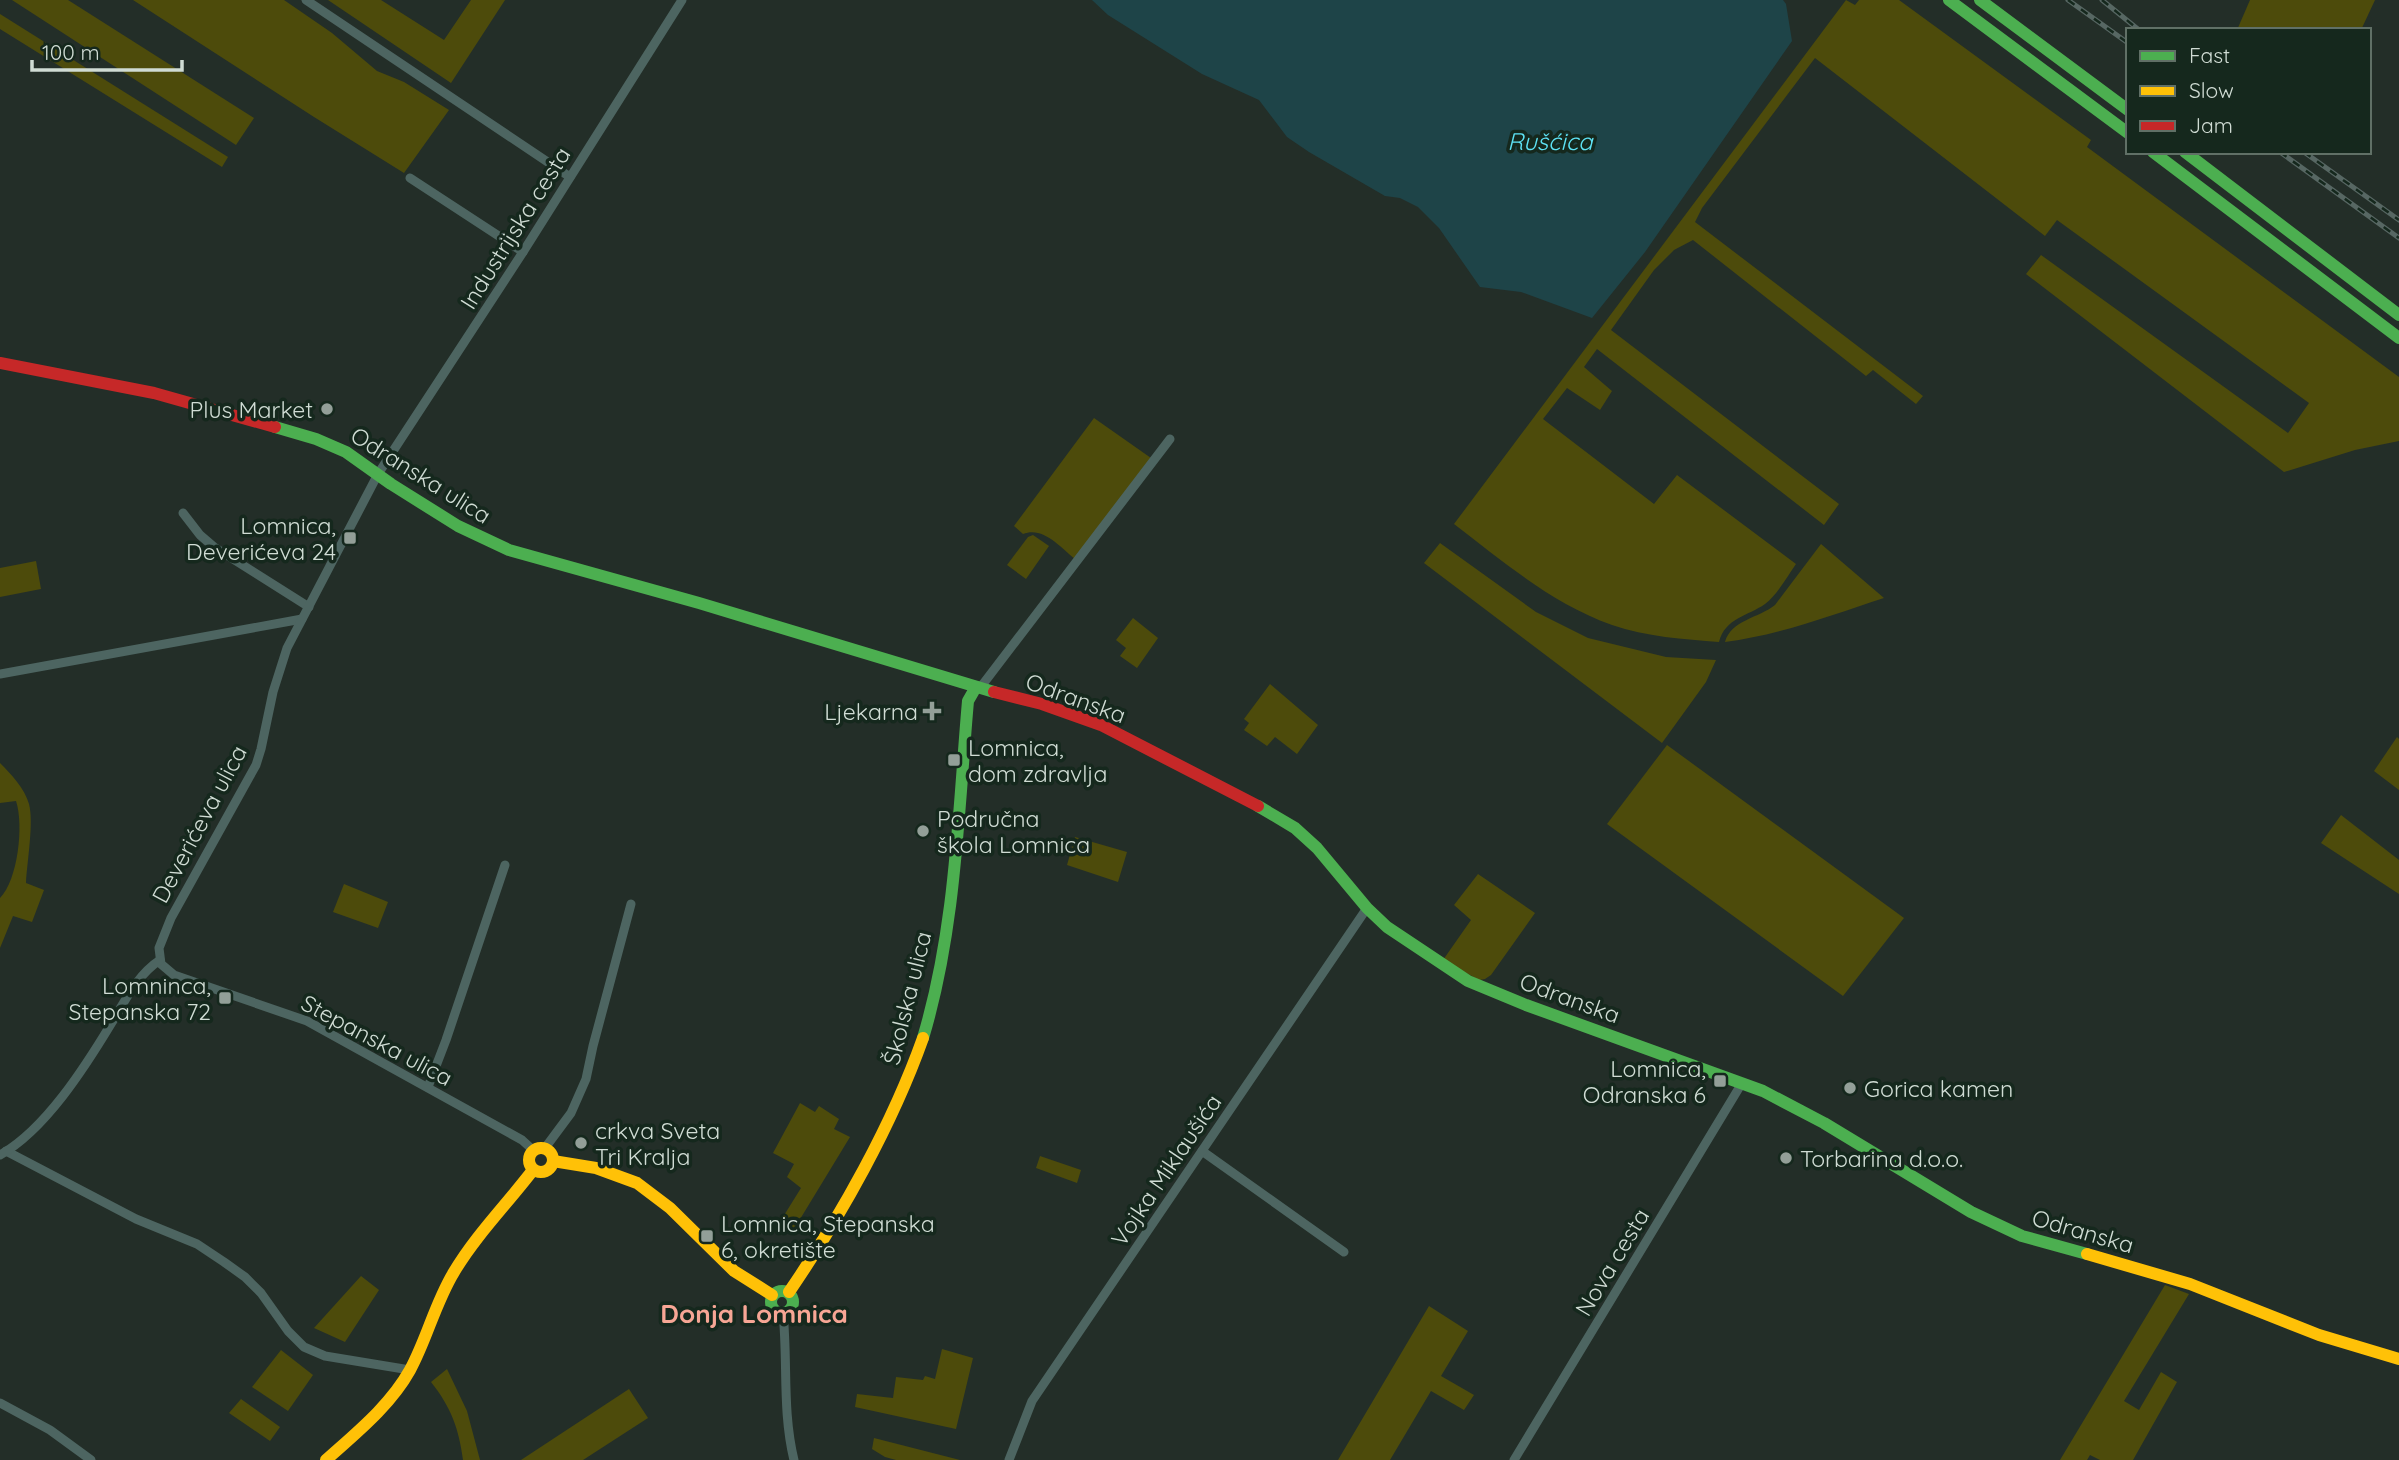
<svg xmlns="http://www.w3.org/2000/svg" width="2399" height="1460" viewBox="0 0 2399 1460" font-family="Quicksand,sans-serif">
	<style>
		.green { fill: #4d4b0b }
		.water { fill: #1e4448 }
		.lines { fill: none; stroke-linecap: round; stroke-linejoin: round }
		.street { stroke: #4d6561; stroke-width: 9 }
		.fast { stroke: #4caf50; stroke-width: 12 }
		.slow { stroke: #ffc107; stroke-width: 12 }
		.jam { stroke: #c62828; stroke-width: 12 }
		.rail-casing { stroke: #576763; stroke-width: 5 }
		.rail { stroke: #15281d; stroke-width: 2.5; stroke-dasharray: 8; stroke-linecap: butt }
		.poi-dot { fill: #939f98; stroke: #15281d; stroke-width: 2.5 }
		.labels { text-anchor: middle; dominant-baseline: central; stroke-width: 7; stroke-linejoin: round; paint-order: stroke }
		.street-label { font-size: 23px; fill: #d0dcd4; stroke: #15281d }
		.poi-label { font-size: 23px; fill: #d0dcd4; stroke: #15281d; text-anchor: start }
		.water-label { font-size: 24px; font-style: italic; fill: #5de1f3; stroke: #15281d }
		.quarter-label { font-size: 26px; font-weight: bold; fill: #f7a695; stroke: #15281d }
	</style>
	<rect width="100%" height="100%" fill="#232e28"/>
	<!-- green -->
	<g class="green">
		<path d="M 12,0 L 68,0 L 254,118 L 236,145 Z"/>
		<path d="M 133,0 L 284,0 L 332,33 L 377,71 L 404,82 L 449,110 L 404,173 L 314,117 Z"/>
		<path d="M 328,0 L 381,0 L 444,40 L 471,0 L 505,0 L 451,83 Z"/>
		<path d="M 1846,0 L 1855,5 L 1859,0 L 1899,0 L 2091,140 L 2087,147 L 2399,377 L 2399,441 L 2355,450 L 2284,472 L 2026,274 L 2041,255 L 2288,433 L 2309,403 L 2057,220 L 2045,236 L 1815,58 L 1702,208 L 1695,222 L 1923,396 L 1916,404 L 1873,370 L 1866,376 L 1693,240 L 1674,250 L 1654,270 L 1611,330 L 1839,504 L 1824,525 L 1597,349 L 1584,367 L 1612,391 L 1600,410 L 1567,388 L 1543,419 L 1654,504 L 1677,475 L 1796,564 C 1787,577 1777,595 1765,604 C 1748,616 1725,618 1719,642 C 1684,639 1646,637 1612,625 C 1551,603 1505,563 1454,524 Z"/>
		<path d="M 2250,0 L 2375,0 L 2361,30 L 2237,30 Z"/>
		<path d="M 0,14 L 228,157 L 222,167 L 0,29 Z"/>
		<path d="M 1094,418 L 1151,458 L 1075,559 C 1060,547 1043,526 1023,534 L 1014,526 Z"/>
		<path d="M 1033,535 L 1049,546 L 1026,579 L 1007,565 L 1028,537 Z"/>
		<path d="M 1440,543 L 1536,612 L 1588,638 L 1666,657 L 1716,660 L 1706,682 L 1662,743 L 1424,563 Z"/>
		<path d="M 1821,544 L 1884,598 C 1832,615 1780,635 1725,642 C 1731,620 1759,618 1775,605 Z"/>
		<path d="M 36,561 L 41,589 L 0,597 L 0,568 Z"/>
		<path d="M 1133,618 L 1158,638 L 1137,668 L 1120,656 L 1126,648 L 1116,640 Z"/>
		<path d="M 1270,684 L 1318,725 L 1297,754 L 1275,737 L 1267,746 L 1244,730 L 1249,723 L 1244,719 Z"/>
		<path d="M 2397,737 L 2399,739 L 2399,790 L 2374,771 Z"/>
		<path d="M 1667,745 L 1904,918 L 1843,996 L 1607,824 Z"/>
		<path d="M 0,763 C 11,774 25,789 29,804 C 34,823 27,862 26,883 L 44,890 L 32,922 L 13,916 L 0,948 L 0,898 C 18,880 24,825 16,801 L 0,803 Z"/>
		<path d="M 2341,815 L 2399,860 L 2399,894 L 2321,843 Z"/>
		<path d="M 1075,837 L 1127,852 L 1118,882 L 1067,865 Z"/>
		<path d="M 1478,874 L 1535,913 L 1491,975 L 1485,979 L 1479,980 L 1443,960 L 1471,920 L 1454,905 Z"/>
		<path d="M 344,884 L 388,902 L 378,928 L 333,912 Z"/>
		<path d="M 800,1103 L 815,1112 L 819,1106 L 839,1119 L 834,1129 L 850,1137 L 791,1234 L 778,1225 L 801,1188 L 787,1177 L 794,1164 L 773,1153 Z"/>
		<path d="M 1040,1156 L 1081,1170 L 1077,1183 L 1036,1168 Z"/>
		<path d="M 361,1276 L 379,1290 L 345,1342 L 314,1328 Z"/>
		<path d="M 2165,1285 L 2189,1294 L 2124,1401 L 2139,1410 L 2161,1372 L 2177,1382 L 2133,1460 L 2100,1460 L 2090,1455 L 2087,1460 L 2060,1460 Z"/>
		<path d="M 1429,1306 L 1468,1331 L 1441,1376 L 1474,1395 L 1464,1410 L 1431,1391 L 1390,1460 L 1338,1460 Z"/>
		<path d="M 942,1349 L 973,1358 L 956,1429 L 855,1407 L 857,1394 L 893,1398 L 896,1377 L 923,1380 L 925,1376 L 935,1379 Z"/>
		<path d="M 281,1350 L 313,1375 L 288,1411 L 252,1387 Z"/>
		<path d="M 447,1369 L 467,1411 L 480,1460 L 463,1460 C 459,1429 451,1407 431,1382 Z"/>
		<path d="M 629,1389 L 648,1418 L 583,1460 L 521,1460 Z"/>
		<path d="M 241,1399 L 280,1427 L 270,1441 L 229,1413 Z"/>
		<path d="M 874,1438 L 960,1460 L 896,1460 L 885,1457 L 872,1449 Z"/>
	</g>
	<!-- water -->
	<path class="water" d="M 1092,0 L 1783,0 L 1786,4 L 1792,41 L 1645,252 L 1592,318 L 1521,292 L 1480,287 L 1439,228 L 1418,207 L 1400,198 L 1385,196 L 1309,152 L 1287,137 L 1259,100 L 1202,74 L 1108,15 Z"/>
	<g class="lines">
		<!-- street -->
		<g class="street">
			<path d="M 306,0 L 570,177"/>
			<path d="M 410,178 L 523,252"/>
			<path d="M 183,513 L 200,535 L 214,547 L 309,607"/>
			<path d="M 0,674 L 302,619"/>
			<path d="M 980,688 L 1170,439"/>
			<path d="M 428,1087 L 446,1040 L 505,865"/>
			<path d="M 545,1148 L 571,1113 L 586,1079 L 593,1046 L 631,904"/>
			<path d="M 533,1150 L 522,1140 L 307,1021 L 174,975 L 161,964 L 159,948 L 171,918 L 256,765 L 261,749 L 273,692 L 287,648 L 378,474 L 523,252 L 682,0"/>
			<path d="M 6,1151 L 136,1219 L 197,1244 L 224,1262 L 245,1277 L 261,1293 L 288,1331 L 304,1347 L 325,1356 L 410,1370"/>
			<path d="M 1202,1151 L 1344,1252"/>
			<path d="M 0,1155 C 45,1130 85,1067 111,1024 C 125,1001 137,975 160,960"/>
			<path d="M 783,1313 C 788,1362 782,1411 794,1460"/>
			<path d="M 0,1403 L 50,1430 L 91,1460"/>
			<path d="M 1009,1460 L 1032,1401 L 1367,908"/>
			<path d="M 1514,1460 L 1742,1083"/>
		</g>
		<!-- fast -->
		<g class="fast">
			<path d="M 1949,0 L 2128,133"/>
			<path d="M 1980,0 L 2128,110"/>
			<path d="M 2153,152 L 2399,338"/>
			<path d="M 2185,152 L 2399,315"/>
			<path d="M 275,427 L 316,439 L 346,452 L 391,484 L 458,526 L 509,550 L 699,603 L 994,692"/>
			<path d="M 1258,806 L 1295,828 L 1317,848 L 1367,908 L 1387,927 L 1468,981 L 1526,1005 L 1763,1091 L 1824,1123 L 1971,1212 L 2022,1236 L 2087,1254"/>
			<path d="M 923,1038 C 956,928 958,814 968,701 L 976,687"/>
			<circle cx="782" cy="1302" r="11"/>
		</g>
		<!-- slow -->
		<g class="slow">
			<circle cx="541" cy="1160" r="12"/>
			<path d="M 553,1161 L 596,1168 L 637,1183 L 670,1208 L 734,1271 L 772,1295"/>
			<path d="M 2087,1254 L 2190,1284 L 2319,1335 L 2399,1359"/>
			<path d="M 789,1292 C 841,1216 892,1125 923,1038"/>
			<path d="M 326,1460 C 356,1433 390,1406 410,1370 C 427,1339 435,1303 454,1272 C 476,1235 507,1204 533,1170"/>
		</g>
		<!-- jam -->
		<g class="jam">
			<path d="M 0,363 L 154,393 L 275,427"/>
			<path d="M 994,692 L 1042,704 L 1101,725 L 1258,806"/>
		</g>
		<defs>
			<g id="rail">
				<path d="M 2068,0 L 2128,43"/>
				<path d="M 2102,0 L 2139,30"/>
				<path d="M 2280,152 L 2399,238"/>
				<path d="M 2304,152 L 2399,220"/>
			</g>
		</defs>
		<!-- rail casing -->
		<use href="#rail" class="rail-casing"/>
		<!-- rail -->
		<use href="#rail" class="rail"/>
	</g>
	<!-- markers -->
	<g class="poi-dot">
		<circle cx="327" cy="409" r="7"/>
		<rect x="343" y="531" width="14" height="14" rx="3.5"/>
		<path d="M928.5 700.5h7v7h7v7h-7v7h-7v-7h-7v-7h7z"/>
		<rect x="947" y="753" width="14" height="14" rx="3.5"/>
		<circle cx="923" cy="831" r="7"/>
		<rect x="218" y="991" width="14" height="14" rx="3.5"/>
		<rect x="1713" y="1074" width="14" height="14" rx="3.5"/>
		<circle cx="1850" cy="1088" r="7"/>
		<circle cx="581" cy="1143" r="7"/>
		<circle cx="1786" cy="1158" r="7"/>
		<rect x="700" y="1229" width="14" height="14" rx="3.5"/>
	</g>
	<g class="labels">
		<!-- street labels -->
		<g class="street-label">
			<text transform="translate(515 228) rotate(-58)">Industrijska cesta</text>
			<text transform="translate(421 475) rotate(32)">Odranska ulica</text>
			<text transform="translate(1076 698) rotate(20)">Odranska</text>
			<text transform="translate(199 824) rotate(-62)">Deverićeva ulica</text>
			<text transform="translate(907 998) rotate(-76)">Školska ulica</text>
			<text transform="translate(1570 998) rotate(20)">Odranska</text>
			<text transform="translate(377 1040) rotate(28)">Stepanska ulica</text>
			<text transform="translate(1166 1170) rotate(-56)">Vojka Miklaušića</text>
			<text transform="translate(2083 1231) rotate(16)">Odranska</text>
			<text transform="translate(1612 1262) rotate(-59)">Nova cesta</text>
		</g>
		<!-- poi labels -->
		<g class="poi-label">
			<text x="313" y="409" text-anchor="end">Plus Market</text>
			<text x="336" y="525" text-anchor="end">Lomnica,<tspan x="336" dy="26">Deverićeva 24</tspan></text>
			<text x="918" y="711" text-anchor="end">Ljekarna</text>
			<text x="968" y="747">Lomnica,<tspan x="968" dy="26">dom zdravlja</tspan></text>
			<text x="937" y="818">Područna<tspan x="937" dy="26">škola Lomnica</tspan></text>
			<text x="211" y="985" text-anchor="end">Lomninca,<tspan x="211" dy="26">Stepanska 72</tspan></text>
			<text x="1706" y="1068" text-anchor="end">Lomnica,<tspan x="1706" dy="26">Odranska 6</tspan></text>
			<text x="1864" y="1088">Gorica kamen</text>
			<text x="595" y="1130">crkva Sveta<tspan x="595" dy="26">Tri Kralja</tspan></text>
			<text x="1800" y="1158">Torbarina d.o.o.</text>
			<text x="721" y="1223">Lomnica, Stepanska<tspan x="721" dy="26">6, okretište</tspan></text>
		</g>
		<!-- water labels -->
		<g class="water-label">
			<text x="1550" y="141">Rušćica</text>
		</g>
		<!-- quarter labels -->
		<g class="quarter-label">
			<text x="754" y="1313">Donja Lomnica</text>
		</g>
	</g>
	<!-- legend -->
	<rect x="2126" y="28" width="245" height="126" fill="#15281d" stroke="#607066" stroke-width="2"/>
	<rect x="2140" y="51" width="35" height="10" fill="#4caf50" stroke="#607066" stroke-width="2"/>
	<text x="2189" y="63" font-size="21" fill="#d0dcd4">Fast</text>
	<rect x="2140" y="86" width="35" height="10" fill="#ffc107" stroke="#607066" stroke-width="2"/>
	<text x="2189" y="98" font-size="21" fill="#d0dcd4">Slow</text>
	<rect x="2140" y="121" width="35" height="10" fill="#c62828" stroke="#607066" stroke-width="2"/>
	<text x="2189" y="133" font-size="21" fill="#d0dcd4">Jam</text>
	<!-- scale -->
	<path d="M32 60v10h150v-10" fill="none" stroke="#d0dcd4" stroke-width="3.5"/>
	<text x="42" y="60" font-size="21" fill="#d0dcd4" stroke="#15281d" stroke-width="5" paint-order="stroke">100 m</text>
</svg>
